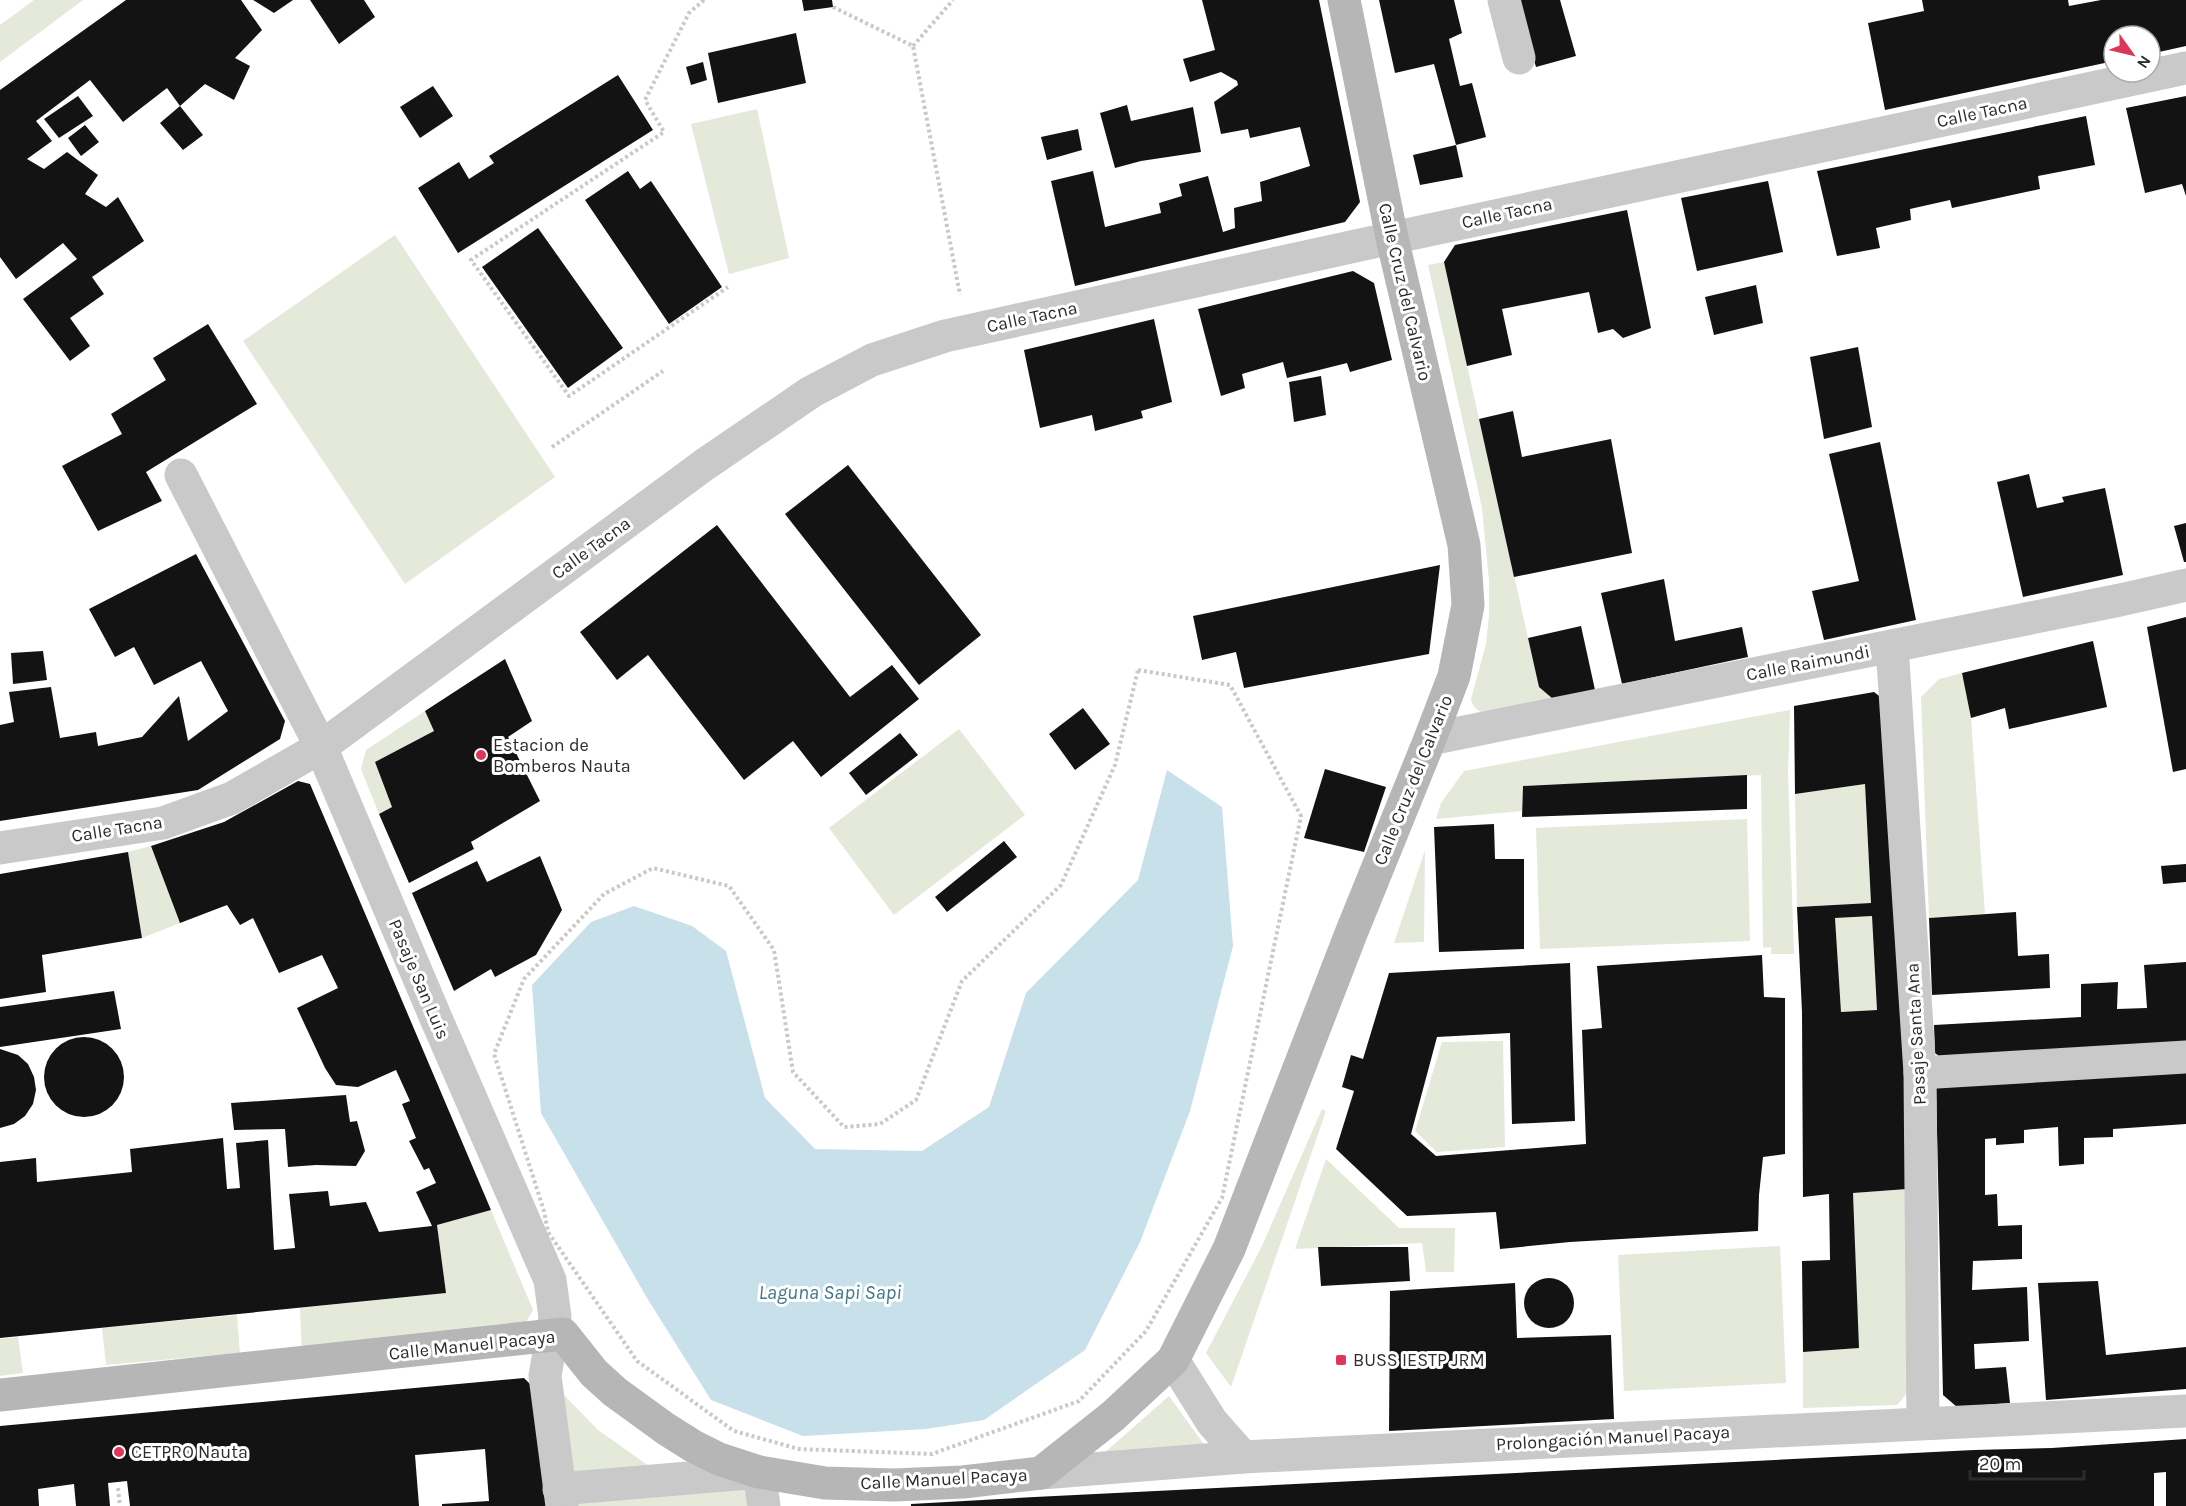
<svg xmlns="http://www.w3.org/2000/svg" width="2186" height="1506" viewBox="0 0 2186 1506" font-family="Karla,sans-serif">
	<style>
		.green { fill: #e4e9da }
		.water { fill: #c7e0e9 }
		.building { fill: #131313; fill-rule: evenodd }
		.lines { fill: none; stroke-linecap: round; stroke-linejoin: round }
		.path { stroke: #c9c9c9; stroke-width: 4; stroke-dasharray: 3 3; stroke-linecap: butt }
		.street { stroke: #c9c9c9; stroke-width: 33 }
		.secondary { stroke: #b6b6b6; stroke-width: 33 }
		.poi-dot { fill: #dc3658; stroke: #fff; stroke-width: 2 }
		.labels { text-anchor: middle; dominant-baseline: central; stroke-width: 6; stroke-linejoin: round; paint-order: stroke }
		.street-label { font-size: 18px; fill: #2c2c2c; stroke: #fff }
		.poi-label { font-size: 18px; fill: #2c2c2c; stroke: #fff; text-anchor: start }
		.water-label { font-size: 20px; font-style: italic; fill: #3f778a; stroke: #fff }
	</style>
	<rect width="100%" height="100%" fill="#fff"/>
	<!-- green -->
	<g class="green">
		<path d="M 34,0 L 83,0 L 0,62 L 0,25 Z"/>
		<path d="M 757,109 L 789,258 L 729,274 L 691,124 Z"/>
		<path d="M 395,235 L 555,477 L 405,584 L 243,341 Z"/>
		<path d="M 1444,262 L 1539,687 L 1553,699 L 1489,716 C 1480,712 1473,709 1471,699 L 1486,644 L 1489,616 L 1489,581 L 1482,508 L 1428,265 Z"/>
		<path d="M 1962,673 L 1971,718 L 1985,914 L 1929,918 L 1921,697 L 1939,679 Z"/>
		<path d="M 1790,710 L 1788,774 L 1794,954 L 1771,954 L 1771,947 L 1763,948 L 1761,775 L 1523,786 L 1522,811 L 1436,819 L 1441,803 L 1464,771 Z"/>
		<path d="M 425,711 L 434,731 L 375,762 L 392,807 L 379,814 L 361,769 L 366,750 Z"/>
		<path d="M 959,729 L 1025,815 L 894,915 L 829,828 Z"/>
		<path d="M 1865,784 L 1871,903 L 1797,907 L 1795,794 Z"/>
		<path d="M 1747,819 L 1750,941 L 1540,949 L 1536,828 Z"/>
		<path d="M 151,846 L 180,923 L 142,938 L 128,852 Z"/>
		<path d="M 1425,850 L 1424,942 L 1394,943 Z"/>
		<path d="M 1872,916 L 1877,1010 L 1841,1012 L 1835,918 Z"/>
		<path d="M 1503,1041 L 1505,1147 L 1437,1152 L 1415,1131 L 1442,1042 Z"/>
		<path d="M 1322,1109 L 1326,1111 L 1231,1387 L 1206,1353 L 1261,1248 Z"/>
		<path d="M 1326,1159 L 1399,1228 L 1455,1228 L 1454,1272 L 1426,1272 L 1422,1243 L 1295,1249 Z"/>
		<path d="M 1907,1189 L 1909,1391 L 1897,1405 L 1803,1408 L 1803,1352 L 1858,1348 L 1853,1193 Z"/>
		<path d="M 491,1210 L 533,1310 L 521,1331 L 302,1355 L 300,1308 L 446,1293 L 437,1225 Z"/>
		<path d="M 1780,1246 L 1786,1383 L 1624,1391 L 1618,1255 Z"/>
		<path d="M 237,1315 L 240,1353 L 106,1365 L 102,1328 Z"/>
		<path d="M 18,1337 L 23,1373 L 0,1376 L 0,1339 Z"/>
		<path d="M 563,1394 L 598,1430 L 649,1466 L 569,1474 Z"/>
		<path d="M 1169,1396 L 1205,1446 L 1102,1455 Z"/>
		<path d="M 745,1481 L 748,1506 L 572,1506 L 571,1502 Z"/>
	</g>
	<!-- water -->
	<path class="water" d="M 1167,770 L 1222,807 L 1233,946 L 1190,1111 L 1140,1242 L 1085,1350 L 984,1420 L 926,1429 L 803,1436 L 711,1400 L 647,1298 L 541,1113 L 532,985 L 591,922 L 634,906 L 692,926 L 726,951 L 765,1098 L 815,1149 L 922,1151 L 989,1107 L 1026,993 L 1138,880 Z"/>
	<!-- building -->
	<g class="building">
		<path d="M 126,0 L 241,0 L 262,30 L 235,58 L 250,66 L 234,100 L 205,84 L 180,106 L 167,88 L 123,122 L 90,80 L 36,121 L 52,141 L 27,159 L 44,169 L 67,152 L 98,175 L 85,194 L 106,207 L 118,197 L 144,241 L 92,277 L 104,294 L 70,318 L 90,346 L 70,361 L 23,299 L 77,259 L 63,243 L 16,279 L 0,257 L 0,90 Z"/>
		<path d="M 253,0 L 293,0 L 274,13 Z"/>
		<path d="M 310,0 L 364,0 L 375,17 L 339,44 Z"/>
		<path d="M 802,0 L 832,0 L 833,7 L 804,11 Z"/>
		<path d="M 1202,0 L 1319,0 L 1360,202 L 1345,222 L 1075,286 L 1051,181 L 1093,171 L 1105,227 L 1161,213 L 1159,203 L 1182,196 L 1179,184 L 1208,176 L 1223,232 L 1235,228 L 1234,208 L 1262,201 L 1260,182 L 1310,166 L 1300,127 L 1250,138 L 1248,129 L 1221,134 L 1214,102 L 1238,85 L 1237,81 L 1221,72 L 1190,82 L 1183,59 L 1215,50 Z"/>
		<path d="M 1379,0 L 1454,0 L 1462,33 L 1449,39 L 1460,86 L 1472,83 L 1486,137 L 1456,145 L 1463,177 L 1420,185 L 1413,155 L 1456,145 L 1434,64 L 1395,73 Z"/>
		<path d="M 1517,0 L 1560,0 L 1576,56 L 1536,67 Z"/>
		<path d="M 1922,0 L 2068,0 L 2069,6 L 2101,0 L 2186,0 L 2186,46 L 2150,54 L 2150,36 L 2114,36 L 2114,61 L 1885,110 L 1868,23 L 1924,11 Z"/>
		<path d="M 796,33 L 806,83 L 718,103 L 708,53 Z"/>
		<path d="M 703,62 L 707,80 L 691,85 L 686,67 Z"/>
		<path d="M 618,75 L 653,130 L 458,253 L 418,188 L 459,162 L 469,179 L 494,163 L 489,156 Z"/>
		<path d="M 433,86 L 453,116 L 420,138 L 400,107 Z"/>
		<path d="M 78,96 L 93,116 L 59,138 L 44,119 Z"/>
		<path d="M 2186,96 L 2186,196 L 2182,184 L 2145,193 L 2126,108 Z"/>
		<path d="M 1127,105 L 1131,121 L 1193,107 L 1201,152 L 1141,161 L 1115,168 L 1100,113 Z"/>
		<path d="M 180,106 L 203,135 L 183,150 L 160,123 Z"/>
		<path d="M 2086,116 L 2095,165 L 2038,176 L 2040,189 L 1952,208 L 1950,200 L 1910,209 L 1911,220 L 1876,228 L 1880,248 L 1837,256 L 1817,171 Z"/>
		<path d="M 85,125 L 99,142 L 81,156 L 68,138 Z"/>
		<path d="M 1078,129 L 1082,150 L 1047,160 L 1041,137 Z"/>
		<path d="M 628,171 L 640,189 L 651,181 L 722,287 L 669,324 L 585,200 Z"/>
		<path d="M 1768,181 L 1783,252 L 1697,271 L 1681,198 Z"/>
		<path d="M 1627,210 L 1651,328 L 1623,338 L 1613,329 L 1598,333 L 1589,292 L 1502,309 L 1512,355 L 1467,366 L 1444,262 L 1455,245 Z"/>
		<path d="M 538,228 L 623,348 L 568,388 L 482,267 Z"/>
		<path d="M 1353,271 L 1374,283 L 1392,360 L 1350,372 L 1347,363 L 1287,378 L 1283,362 L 1242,374 L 1245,388 L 1221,396 L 1198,309 Z"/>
		<path d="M 1756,285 L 1763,323 L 1714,335 L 1705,297 Z"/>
		<path d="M 1154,319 L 1172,402 L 1141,411 L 1143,418 L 1095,431 L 1092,415 L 1040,428 L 1024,350 Z"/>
		<path d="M 208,324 L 257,404 L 146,472 L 162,501 L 98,531 L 62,466 L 122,434 L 111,414 L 166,380 L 153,358 Z"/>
		<path d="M 1858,347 L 1872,427 L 1824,439 L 1810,357 Z"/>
		<path d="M 1321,376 L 1326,415 L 1294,422 L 1289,382 Z"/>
		<path d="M 1513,411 L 1522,457 L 1611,439 L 1632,553 L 1514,577 L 1479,419 Z"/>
		<path d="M 1880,442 L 1916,620 L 1824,640 L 1812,591 L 1859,581 L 1829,454 Z"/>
		<path d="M 848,465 L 981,635 L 919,685 L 785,514 Z"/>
		<path d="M 2029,474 L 2037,508 L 2064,502 L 2062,497 L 2105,488 L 2123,575 L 2023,597 L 1997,482 Z"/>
		<path d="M 2186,523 L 2186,562 L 2184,562 L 2174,526 Z"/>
		<path d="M 717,525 L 850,697 L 892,665 L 919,699 L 821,777 L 793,741 L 744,780 L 648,655 L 617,680 L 580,632 Z"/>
		<path d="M 196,554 L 285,721 L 280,739 L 198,790 L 0,821 L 0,725 L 14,722 L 9,692 L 51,687 L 60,738 L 96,732 L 98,746 L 142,737 L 179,696 L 188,741 L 228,711 L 201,661 L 154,685 L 134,647 L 115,657 L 89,609 Z"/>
		<path d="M 1440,565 L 1429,654 L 1244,688 L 1236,652 L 1202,660 L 1193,616 Z"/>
		<path d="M 1664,579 L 1675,641 L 1742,627 L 1748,657 L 1622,684 L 1601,593 Z"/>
		<path d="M 2186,617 L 2186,769 L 2173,772 L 2147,627 Z"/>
		<path d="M 1581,626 L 1595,690 L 1553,699 L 1539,687 L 1528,638 Z"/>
		<path d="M 2093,641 L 2107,707 L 2009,729 L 2005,708 L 1971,718 L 1962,673 Z"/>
		<path d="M 43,651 L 47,680 L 13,684 L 11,653 Z"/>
		<path d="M 505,659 L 532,721 L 508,737 L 540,801 L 471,842 L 474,849 L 409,883 L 379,814 L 392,807 L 375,762 L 434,731 L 425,711 Z"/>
		<path d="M 1874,692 L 1887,702 L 1905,1008 L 1907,1189 L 1853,1193 L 1859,1348 L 1803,1352 L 1802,1261 L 1830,1260 L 1829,1194 L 1803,1197 L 1802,1012 L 1797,907 L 1871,903 L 1865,784 L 1795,794 L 1794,706 ZM 1872,916 L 1877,1010 L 1841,1012 L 1835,918 Z"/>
		<path d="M 1083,708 L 1110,744 L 1075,770 L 1049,734 Z"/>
		<path d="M 900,733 L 918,755 L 866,795 L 849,773 Z"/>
		<path d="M 1325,769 L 1386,787 L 1364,852 L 1304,838 Z"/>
		<path d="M 1747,775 L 1747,809 L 1522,817 L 1523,786 Z"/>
		<path d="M 298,781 L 310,784 L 491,1210 L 437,1225 L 446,1293 L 0,1338 L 0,1162 L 36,1158 L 37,1182 L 132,1172 L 130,1149 L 223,1138 L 227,1189 L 240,1188 L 236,1143 L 268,1140 L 274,1250 L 295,1248 L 289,1194 L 328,1191 L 330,1206 L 366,1202 L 379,1232 L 432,1226 L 416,1192 L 436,1183 L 429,1168 L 424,1170 L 409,1141 L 416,1138 L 402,1104 L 410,1101 L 396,1070 L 358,1087 L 336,1085 L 325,1068 L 297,1008 L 338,988 L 322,955 L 279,973 L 253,918 L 240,925 L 227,905 L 180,923 L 151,846 L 224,822 Z"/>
		<path d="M 1494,824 L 1495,859 L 1524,859 L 1524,949 L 1439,952 L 1434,827 Z"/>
		<path d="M 1004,841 L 1017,857 L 947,912 L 935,897 Z"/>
		<path d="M 128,852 L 142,938 L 42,955 L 46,992 L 0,999 L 0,874 Z"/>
		<path d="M 540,856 L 562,910 L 536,955 L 495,977 L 491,969 L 454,991 L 412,893 L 477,861 L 487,882 Z"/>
		<path d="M 2186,864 L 2186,882 L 2163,884 L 2161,866 Z"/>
		<path d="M 2016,912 L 2018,956 L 2049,954 L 2050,988 L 1932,995 L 1929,918 Z"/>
		<path d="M 1762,955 L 1764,997 L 1785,998 L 1785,1154 L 1763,1157 L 1759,1195 L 1758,1231 L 1570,1242 L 1500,1249 L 1496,1212 L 1407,1216 L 1336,1149 L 1354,1091 L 1342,1087 L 1351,1055 L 1363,1059 L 1389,973 L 1570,963 L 1575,1121 L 1512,1124 L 1510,1033 L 1437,1037 L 1411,1134 L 1436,1156 L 1586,1144 L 1582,1030 L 1602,1028 L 1597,966 Z"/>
		<path d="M 2186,962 L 2186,1049 L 1949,1064 L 1935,1053 L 1934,1025 L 2081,1017 L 2081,984 L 2118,982 L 2117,1009 L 2147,1008 L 2144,965 Z"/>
		<path d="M 114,991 L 121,1029 L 0,1047 L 0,1007 Z"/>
		<circle cx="84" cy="1077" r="40"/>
		<path d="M 0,1049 L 18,1055 L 28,1064 L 34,1077 L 36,1090 L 33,1104 L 25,1116 L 14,1124 L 0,1128 Z"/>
		<path d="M 2186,1070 L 2186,1124 L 2113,1129 L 2113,1137 L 2084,1138 L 2084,1164 L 2059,1166 L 2058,1127 L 2024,1130 L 2024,1143 L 1996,1145 L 1996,1138 L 1985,1139 L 1985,1195 L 1997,1194 L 1998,1226 L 2022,1225 L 2022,1259 L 1973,1261 L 1972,1290 L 2027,1287 L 2029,1341 L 1974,1344 L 1975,1369 L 2006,1367 L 2010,1403 L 1957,1407 L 1943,1395 L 1936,1087 Z"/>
		<path d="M 346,1095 L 350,1122 L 357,1121 L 365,1151 L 356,1166 L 316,1165 L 288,1167 L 285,1129 L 234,1130 L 231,1103 Z"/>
		<path d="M 1318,1247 L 1408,1247 L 1410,1281 L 1321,1286 Z"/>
		<circle cx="1549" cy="1303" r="25"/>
		<path d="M 2098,1281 L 2106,1355 L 2186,1347 L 2186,1389 L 2046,1400 L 2038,1283 Z"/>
		<path d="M 1515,1283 L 1517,1338 L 1611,1335 L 1614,1419 L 1389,1431 L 1390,1291 Z"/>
		<path d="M 524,1378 L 532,1386 L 546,1506 L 442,1506 L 442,1504 L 489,1501 L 485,1449 L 415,1455 L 419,1506 L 130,1506 L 127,1481 L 108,1483 L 110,1506 L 76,1506 L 74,1484 L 38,1489 L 39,1506 L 0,1506 L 0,1426 Z"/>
		<path d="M 2186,1439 L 2186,1506 L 2166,1506 L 2166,1472 L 2154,1473 L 2154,1506 L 911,1506 L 911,1504 L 1035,1497 L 1974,1450 L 2052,1448 Z"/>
	</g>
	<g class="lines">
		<!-- path -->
		<g class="path">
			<path d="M 704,0 L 689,13 L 645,100 L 664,132 L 471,260 L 569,396 L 728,287"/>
			<path d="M 833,7 L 913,46 L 960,295"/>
			<path d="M 913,46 L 953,0"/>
			<path d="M 552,447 L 663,371"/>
			<path d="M 1138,670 L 1230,685 L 1301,816 L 1222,1198 L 1146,1331 L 1079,1401 L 932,1454 L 799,1449 L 734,1431 L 637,1361 L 548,1232 L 544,1211 L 494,1054 L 524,979 L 604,894 L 653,868 L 729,886 L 774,950 L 793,1072 L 844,1127 L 880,1124 L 916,1100 L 962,981 L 1061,885 L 1115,765 Z"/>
			<path d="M 118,1488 L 120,1506"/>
		</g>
		<!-- street -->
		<g class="street">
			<path d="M 1504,0 L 1519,58"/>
			<path d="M 181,475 L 321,747 L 435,1016 L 550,1280 L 555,1317 L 545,1376 L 562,1506"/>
			<path d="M 1892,646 L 1920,1073 L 1923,1423"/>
			<path d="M 1430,739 L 2120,600 L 2186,585"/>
			<path d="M 0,848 L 163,823 L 232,798 L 321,747 L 704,465 L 811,392 L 872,360 L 945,336 L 1392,238 L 2186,68"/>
			<path d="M 1920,1073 L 2186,1057"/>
			<path d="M 1173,1360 L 1212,1422 L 1243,1457"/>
			<path d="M 1041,1473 L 1243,1457 L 2186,1411"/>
			<path d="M 559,1489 L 759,1472 L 764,1506"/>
		</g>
		<!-- secondary -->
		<path class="secondary" d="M 0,1395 L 563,1334 L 594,1373 L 615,1392 L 666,1429 L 693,1446 L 719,1459 L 759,1472 L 825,1483 L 894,1485 L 963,1482 L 1041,1473 L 1113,1416 L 1173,1360 L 1229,1249 L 1352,931 L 1430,739 L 1454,676 L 1468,605 L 1464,545 L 1392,238 L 1344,0"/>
	</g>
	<!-- markers -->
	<g class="poi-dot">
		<circle cx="481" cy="755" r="6"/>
		<rect x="1335" y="1354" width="12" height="12" rx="3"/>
		<circle cx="119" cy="1452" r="6"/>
	</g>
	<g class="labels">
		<!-- street labels -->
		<g class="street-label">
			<text transform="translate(1982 112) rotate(-12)">Calle Tacna</text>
			<text transform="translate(1507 213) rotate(-12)">Calle Tacna</text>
			<text transform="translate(1405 292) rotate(77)">Calle Cruz del Calvario</text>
			<text transform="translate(1032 317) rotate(-12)">Calle Tacna</text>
			<text transform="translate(591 548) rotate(-36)">Calle Tacna</text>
			<text transform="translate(1808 663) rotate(-11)">Calle Raimundi</text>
			<text transform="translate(1413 780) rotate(-68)">Calle Cruz del Calvario</text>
			<text transform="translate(117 829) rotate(-9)">Calle Tacna</text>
			<text transform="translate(419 979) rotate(67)">Pasaje San Luis</text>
			<text transform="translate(1916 1034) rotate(-93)">Pasaje Santa Ana</text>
			<text transform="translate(472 1345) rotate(-6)">Calle Manuel Pacaya</text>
			<text transform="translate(1613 1438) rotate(-3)">Prolongación Manuel Pacaya</text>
			<text transform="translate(944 1479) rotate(-3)">Calle Manuel Pacaya</text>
		</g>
		<!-- poi labels -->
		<g class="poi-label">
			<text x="493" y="745">Estacion de<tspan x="493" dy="21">Bomberos Nauta</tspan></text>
			<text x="1353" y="1360">BUSS IESTP JRM</text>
			<text x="131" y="1452">CETPRO Nauta</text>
		</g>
		<!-- water labels -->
		<g class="water-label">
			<text x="830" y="1292">Laguna Sapi Sapi</text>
		</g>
	</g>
	<!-- north arrow -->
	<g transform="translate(2132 54) rotate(124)"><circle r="28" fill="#ffffff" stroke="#ababab" stroke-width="1.5"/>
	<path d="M0-4.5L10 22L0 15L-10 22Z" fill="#dc3658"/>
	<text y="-9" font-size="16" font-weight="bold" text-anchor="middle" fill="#2c2c2c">N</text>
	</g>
	<!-- scale -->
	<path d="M1970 1470v9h114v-9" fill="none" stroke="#2c2c2c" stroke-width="3"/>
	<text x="1979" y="1470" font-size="18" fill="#2c2c2c" stroke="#ffffff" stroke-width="4.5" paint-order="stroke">20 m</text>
</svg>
